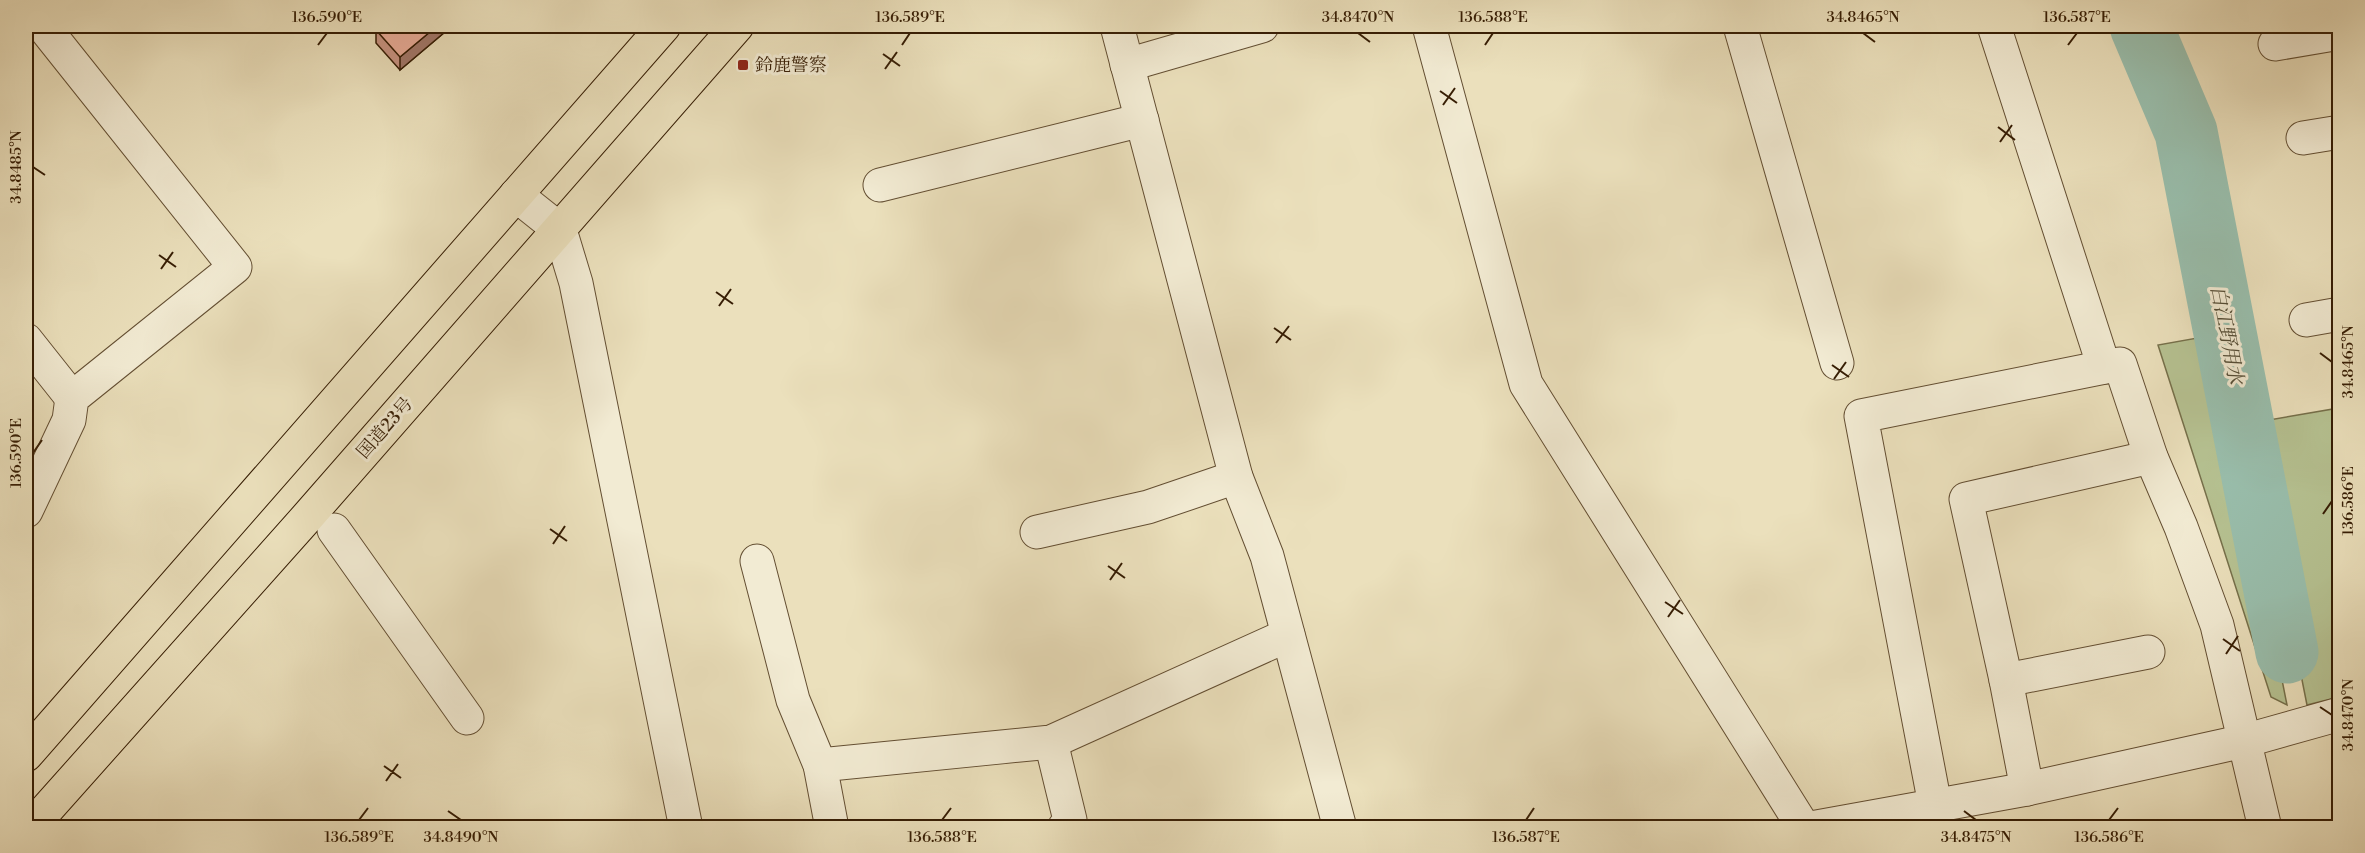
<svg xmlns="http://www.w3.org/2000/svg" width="2365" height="853" viewBox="0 0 2365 853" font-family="'Libre Bodoni','Noto Serif JP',serif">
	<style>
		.green { fill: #b6c292; stroke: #76704b; stroke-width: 1.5 }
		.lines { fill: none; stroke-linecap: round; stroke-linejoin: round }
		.river { stroke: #99beac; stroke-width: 63 }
		.minor-casing { stroke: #634e32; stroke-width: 35 }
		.highway-casing { stroke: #361d04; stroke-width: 35 }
		.minor { stroke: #f2ebd3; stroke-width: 33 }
		.highway { stroke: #ebe0bc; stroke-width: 33 }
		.wall { fill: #c89483; stroke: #361d04; stroke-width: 1.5 }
		.shaded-wall { fill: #a2786a; stroke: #361d04; stroke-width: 1.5 }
		.building { fill: #e8ac98; stroke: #361d04; stroke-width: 1.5 }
		.ticks { fill: none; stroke: #361d04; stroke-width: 2 }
		.poi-dot { fill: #8f2418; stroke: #f2ebd3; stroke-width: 2 }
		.labels { text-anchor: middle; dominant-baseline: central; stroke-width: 6; stroke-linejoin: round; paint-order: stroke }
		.poi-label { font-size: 18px; fill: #361d04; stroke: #f2ebd3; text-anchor: start }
		.street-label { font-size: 18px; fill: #361d04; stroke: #f2ebd3 }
		.water-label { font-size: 20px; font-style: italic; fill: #544d36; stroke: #f2ebd3 }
		.neatline { fill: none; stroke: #361d04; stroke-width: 2 }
		.ticks-label { font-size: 15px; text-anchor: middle; fill: #361d04 }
	</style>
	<rect width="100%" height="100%" fill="#ebe0bc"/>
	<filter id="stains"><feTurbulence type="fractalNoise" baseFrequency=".00333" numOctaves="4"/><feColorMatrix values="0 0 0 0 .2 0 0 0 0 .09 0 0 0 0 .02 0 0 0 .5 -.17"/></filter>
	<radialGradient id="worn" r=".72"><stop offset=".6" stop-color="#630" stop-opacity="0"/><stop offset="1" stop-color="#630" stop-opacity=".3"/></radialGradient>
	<!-- green -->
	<g class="green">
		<path d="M 2214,335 L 2287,705 L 2271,697 L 2158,345 Z"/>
		<path d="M 2339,408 L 2339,697 L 2307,705 L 2251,423 Z"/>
	</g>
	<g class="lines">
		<!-- river -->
		<path class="river" d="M 2141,26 L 2186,132 L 2287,652"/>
		<defs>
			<g id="minor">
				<path d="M 1117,26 L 1236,477 L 1267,556 L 1340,828"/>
				<path d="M 1429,26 L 1526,384 L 1804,828"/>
				<path d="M 1740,26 L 1837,363"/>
				<path d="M 1994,26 L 2104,367"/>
				<path d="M 2275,44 L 2340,33"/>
				<path d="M 1127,65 L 1262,26"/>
				<path d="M 2303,138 L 2340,132"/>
				<path d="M 880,185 L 1142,120"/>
				<path d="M 516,195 L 560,230 L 576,283 L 686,828"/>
				<path d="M 2306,320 L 2340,314"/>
				<path d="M 26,340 L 72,398"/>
				<path d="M 26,511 L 69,420 L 72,398 L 235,267 L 43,26"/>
				<path d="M 334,530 L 467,718"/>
				<path d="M 1037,532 L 1148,507 L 1236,477"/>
				<path d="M 757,561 L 793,700 L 820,765 L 832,828"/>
				<path d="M 2006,680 L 2148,652"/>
				<path d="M 1051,742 L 1070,820 L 1064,828"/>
				<path d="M 820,765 L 1051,742 L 1288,635"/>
				<path d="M 2027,789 L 2006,680 L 1966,499 L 2151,457"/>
				<path d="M 1935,805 L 1861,416 L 2120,364 L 2151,457 L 2181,527 L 2217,625 L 2265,828"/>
				<path d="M 1811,828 L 2027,789 L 2244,741 L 2340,714"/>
			</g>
			<g id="highway">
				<path d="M 26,755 L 664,26"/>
				<path d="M 30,828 L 309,515 L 737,26"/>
			</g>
		</defs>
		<!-- minor casing -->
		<use href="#minor" class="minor-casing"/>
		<!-- highway casing -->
		<use href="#highway" class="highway-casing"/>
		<!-- minor -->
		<use href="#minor" class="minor"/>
		<!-- highway -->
		<use href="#highway" class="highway"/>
	</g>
	<!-- wall -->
	<path class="wall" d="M 381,26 L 452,26 L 400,70 L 376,43 L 376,30 Z"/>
	<!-- shaded-wall -->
	<path class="shaded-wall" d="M 437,26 L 452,26 L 400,70 L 400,57 Z"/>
	<!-- building -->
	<path class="building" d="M 381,26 L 437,26 L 400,57 L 376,30 Z"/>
	<!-- ticks -->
	<path class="ticks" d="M 1358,33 L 1370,42M 1863,33 L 1875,42M 318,45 L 327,33M 902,45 L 910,33M 1485,45 L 1493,33M 2068,45 L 2077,33M 883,54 L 900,66M 885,69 L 897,52M 1440,91 L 1457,103M 1443,105 L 1455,88M 1998,127 L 2015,140M 2000,142 L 2012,125M 33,167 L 45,175M 159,255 L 176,267M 161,269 L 173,252M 716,292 L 733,304M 719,306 L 731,289M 1274,328 L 1291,340M 1276,343 L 1289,326M 2320,353 L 2332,362M 1832,365 L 1849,377M 1834,379 L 1846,362M 33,453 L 42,440M 2323,514 L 2332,501M 550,529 L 567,541M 553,544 L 565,526M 1108,566 L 1125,578M 1110,580 L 1122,563M 1665,602 L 1683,614M 1668,617 L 1680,600M 2223,639 L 2240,651M 2226,654 L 2238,636M 2320,707 L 2332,715M 384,766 L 401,778M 386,781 L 398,764M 448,811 L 461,820M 1964,811 L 1976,820M 359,820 L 368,808M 942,820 L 951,808M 1526,820 L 1534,808M 2109,820 L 2118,808"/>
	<!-- markers -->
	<rect class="poi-dot" x="737" y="59" width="12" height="12" rx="3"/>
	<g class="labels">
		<!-- poi labels -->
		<g class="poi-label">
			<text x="755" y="65">鈴鹿警察</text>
		</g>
		<!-- street labels -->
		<g class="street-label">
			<text transform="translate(385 428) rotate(-49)">国道23号</text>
		</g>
		<!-- water labels -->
		<g class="water-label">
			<text transform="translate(2226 335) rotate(79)">白江野用水</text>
		</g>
	</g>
	<!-- margin -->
	<rect width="2365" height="853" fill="none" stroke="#ebe0bc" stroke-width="66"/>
	<rect x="33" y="33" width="2299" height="787" class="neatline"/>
	<g class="ticks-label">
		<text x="327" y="22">136.590°E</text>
		<text x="910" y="22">136.589°E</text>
		<text x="1358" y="22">34.8470°N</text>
		<text x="1493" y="22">136.588°E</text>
		<text x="1863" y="22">34.8465°N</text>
		<text x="2077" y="22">136.587°E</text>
		<text transform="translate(16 167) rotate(-90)" y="5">34.8485°N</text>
		<text transform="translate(2348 362) rotate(-90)" y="5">34.8465°N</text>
		<text transform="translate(16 453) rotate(-90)" y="5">136.590°E</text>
		<text transform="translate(2348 501) rotate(-90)" y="5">136.586°E</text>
		<text transform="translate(2348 715) rotate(-90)" y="5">34.8470°N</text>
		<text x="359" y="842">136.589°E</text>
		<text x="461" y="842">34.8490°N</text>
		<text x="942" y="842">136.588°E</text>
		<text x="1526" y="842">136.587°E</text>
		<text x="1976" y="842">34.8475°N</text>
		<text x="2109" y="842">136.586°E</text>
	</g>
	<rect width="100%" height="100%" filter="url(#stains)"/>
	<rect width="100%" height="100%" fill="url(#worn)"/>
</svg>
